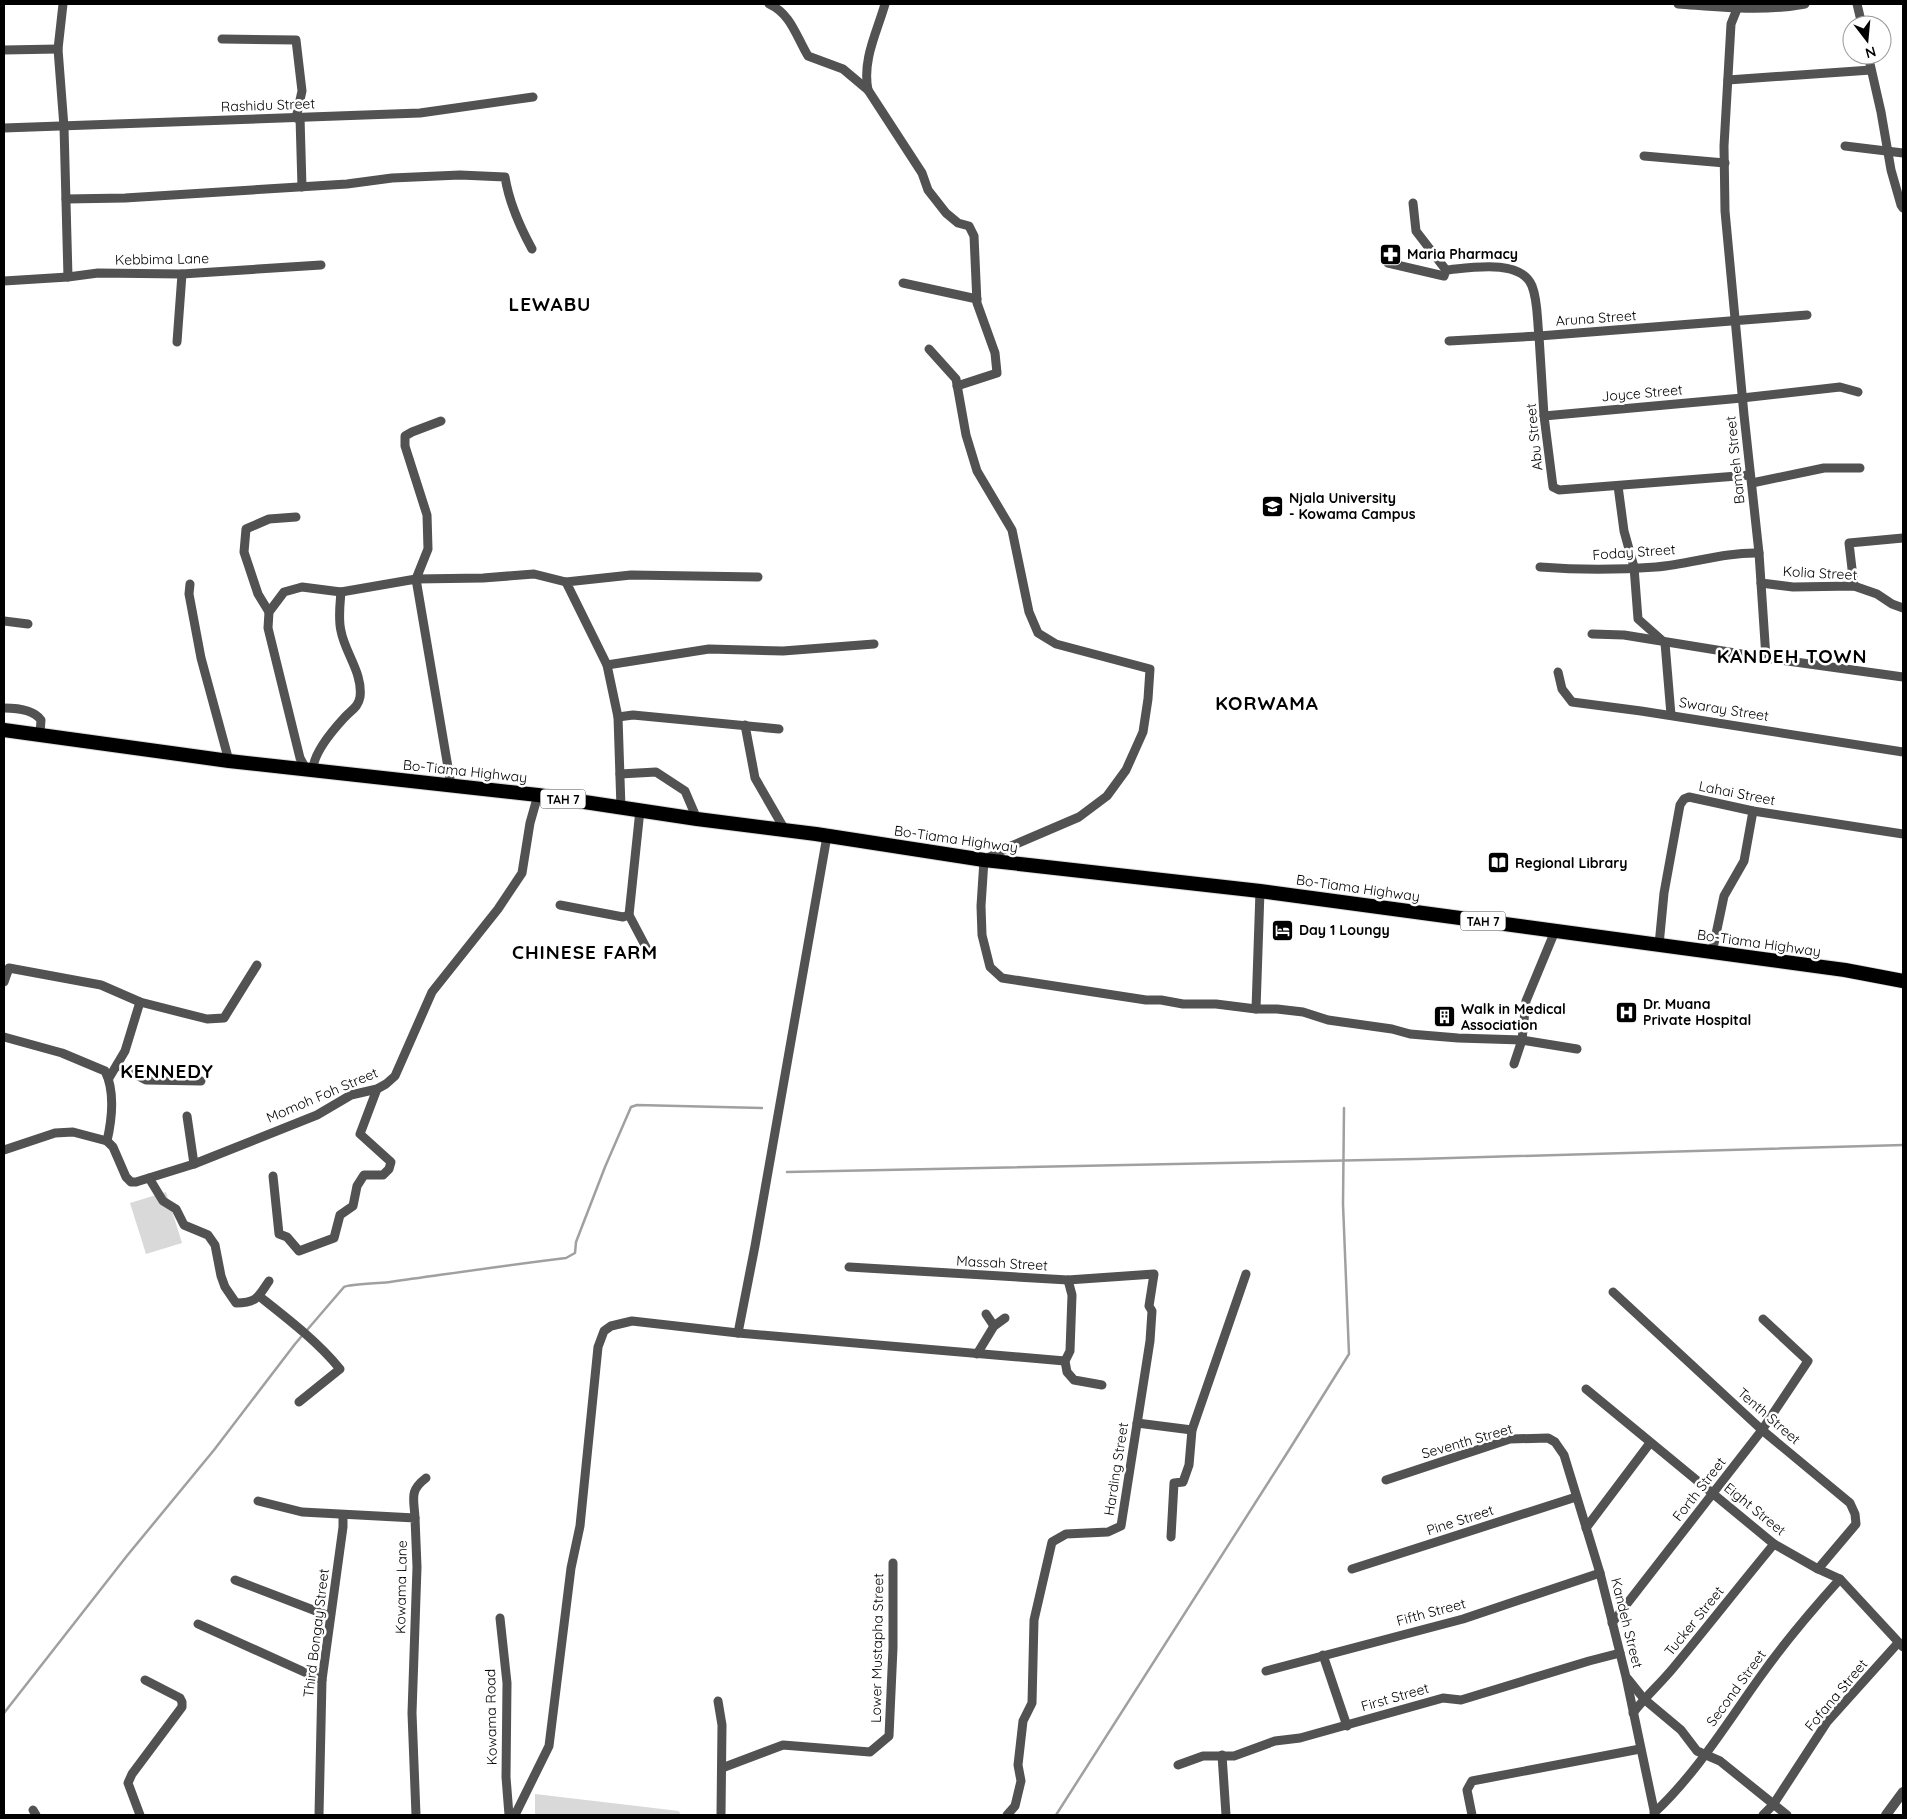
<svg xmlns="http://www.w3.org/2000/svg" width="1907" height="1819" viewBox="0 0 1907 1819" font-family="Quicksand,sans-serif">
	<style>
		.green { fill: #d9d9d9 }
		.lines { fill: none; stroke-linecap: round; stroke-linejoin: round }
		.stream { stroke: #a0a0a0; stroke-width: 2.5 }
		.trunk-casing { stroke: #dbdbdb; stroke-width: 16 }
		.minor { stroke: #525252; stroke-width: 9 }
		.tertiary { stroke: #525252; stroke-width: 10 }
		.trunk { stroke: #000; stroke-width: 14 }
		.labels { text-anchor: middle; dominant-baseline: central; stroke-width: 5; stroke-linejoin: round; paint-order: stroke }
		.shield { fill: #fff; stroke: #4c4c4c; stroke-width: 1 }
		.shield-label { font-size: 12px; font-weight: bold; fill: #000 }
		.street-label { font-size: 14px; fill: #000; stroke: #fff }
		.poi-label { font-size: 14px; font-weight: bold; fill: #000; stroke: #fff; text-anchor: start }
		.district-label { font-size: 19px; font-weight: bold; letter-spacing: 1px; fill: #000; stroke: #fff }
	</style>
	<rect width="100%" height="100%" fill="#fff"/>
	<!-- green -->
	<g class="green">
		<path d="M 166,1192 L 182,1243 L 146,1254 L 130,1203 Z"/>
		<path d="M 535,1794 L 679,1811 L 681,1815 L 535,1815 Z"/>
	</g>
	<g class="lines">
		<!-- stream -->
		<g class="stream">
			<path d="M 787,1172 L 1417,1159 L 1903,1145"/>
			<path d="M 4,1713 L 126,1557 L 214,1450 L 295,1344 L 344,1287 C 348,1284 382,1283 390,1282 C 448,1274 507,1265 566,1258 L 575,1253 L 576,1242 L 605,1167 L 631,1107 L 637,1105 L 762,1108"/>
			<path d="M 1056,1815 L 1289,1450 L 1349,1354 L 1343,1204 L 1344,1108"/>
		</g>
		<defs>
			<path id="trunk" d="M 4,730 L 229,761 L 538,795 L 697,819 L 816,834 L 984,860 L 1260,891 L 1845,970 L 1903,981"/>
		</defs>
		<!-- trunk casing -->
		<use href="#trunk" class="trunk-casing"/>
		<!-- minor -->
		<g class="minor">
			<path d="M 63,4 L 58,49 L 64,127 L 68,277"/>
			<path d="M 769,4 C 791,14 796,36 808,56 L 843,69 L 868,90 L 922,173 L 928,190 L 946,213 L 958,223 L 969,226 L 974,236 L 977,303 L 995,353 L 997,373 L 957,386"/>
			<path d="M 1678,4 C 1721,7 1763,12 1805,4"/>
			<path d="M 1857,4 L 1862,25"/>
			<path d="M 1737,9 L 1731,24 L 1724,146 L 1725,211 L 1744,415 L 1759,553 L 1766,658"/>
			<path d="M 222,39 L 296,40 L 302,91 L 296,118"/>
			<path d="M 4,50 L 58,49"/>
			<path d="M 1868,55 L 1881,112 L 1891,170 L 1901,205 L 1903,208"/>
			<path d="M 1728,80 L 1871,70"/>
			<path d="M 868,90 C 862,60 877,32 885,4"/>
			<path d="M 300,117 L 302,187"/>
			<path d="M 4,128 L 420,113 L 533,97"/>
			<path d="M 1845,146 L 1903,153"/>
			<path d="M 1644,156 L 1725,163"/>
			<path d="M 66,199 L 125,198 L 347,184 L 392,178 L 460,175 L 505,177 C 509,202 520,227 532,249"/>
			<path d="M 1413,203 L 1416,231 L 1446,270"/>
			<path d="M 1388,263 L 1444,276 L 1446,270 C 1469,268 1521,258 1532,286 C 1538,301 1537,320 1539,336 L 1807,315"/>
			<path d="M 4,281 L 68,277 L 98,273 L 182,274 L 321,265"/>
			<path d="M 903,283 L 977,299"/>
			<path d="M 1449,341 L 1539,336 L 1544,416 L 1553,487 L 1559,490 L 1750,475"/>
			<path d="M 177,342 L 182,274"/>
			<path d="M 929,349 L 956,379 L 966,435 L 977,471 L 1012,530 L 1029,612 L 1038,633 L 1056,644 L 1150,669 L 1148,699 L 1143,732 L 1126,770 L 1107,796 L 1079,817 L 1009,847 L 984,860 L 981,906 L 982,935 L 990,967 L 1002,978 L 1146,1000 L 1161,1000 L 1183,1004 L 1216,1004 L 1256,1009"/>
			<path d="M 1544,416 L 1742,398 L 1840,387 L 1858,392"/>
			<path d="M 441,421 L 412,432 L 405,436 L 405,446 L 427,515 L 428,549 L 416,579 L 483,578 L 534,574 L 566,582"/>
			<path d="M 1752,483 L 1824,468 L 1860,468"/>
			<path d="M 1618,486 L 1624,531 L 1634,567 L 1638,619 L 1665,643 L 1671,715"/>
			<path d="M 1540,567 C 1578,570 1618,570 1656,567 C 1691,564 1724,552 1759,553"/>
			<path d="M 1761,583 L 1793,587 L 1854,586 L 1877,594 L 1892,604 L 1903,608"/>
			<path d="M 190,584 L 189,594 L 201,658 L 229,761"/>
			<path d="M 1854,586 L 1849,543 L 1903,538"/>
			<path d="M 269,612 L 258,594 L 244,552 L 246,529 L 269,519 L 296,517"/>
			<path d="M 4,621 L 28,624"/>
			<path d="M 1592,634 L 1624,635 L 1766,658 L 1903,677"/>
			<path d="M 607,665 L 709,649 L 783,651 L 874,644"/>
			<path d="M 1558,672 L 1562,689 L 1572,702 L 1641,711 L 1903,752"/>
			<path d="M 4,708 C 16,708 34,710 41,720 L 40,734"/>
			<path d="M 618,717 L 633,715 L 779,729"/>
			<path d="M 745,725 L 755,778 L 785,830"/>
			<path d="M 306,769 L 300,758 L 268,628 L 269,612 L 284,592 L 302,587 L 341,592 L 416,579 L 451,785"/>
			<path d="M 313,770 C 313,754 333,730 344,718 C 351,710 358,708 360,697 C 363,673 345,653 341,631 C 338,619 340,604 341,592"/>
			<path d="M 620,774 L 656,772 L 685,791 L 697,819"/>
			<path d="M 621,808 L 618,717 L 607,665 L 566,582 L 631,575 L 758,577"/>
			<path d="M 1260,891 L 1256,1009 L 1277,1009 L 1303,1012 L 1328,1020 L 1392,1029 L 1410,1034 L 1458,1038 L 1522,1040 L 1577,1049"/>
			<path d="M 560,905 L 623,917 L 629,915 L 640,810"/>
			<path d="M 629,915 L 648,951"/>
			<path d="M 1659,945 L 1664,893 L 1680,805 L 1684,799 L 1689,797 L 1753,811 L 1903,834"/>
			<path d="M 1712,953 L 1724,896 L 1744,861 L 1753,811"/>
			<path d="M 4,982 L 9,968 L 101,985 L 140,1002 L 207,1019 L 224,1018 L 257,965"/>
			<path d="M 4,1037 L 62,1053 L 105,1071 C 115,1091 112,1119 107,1141"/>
			<path d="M 1514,1064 L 1522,1040 L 1526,1001 L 1555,931"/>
			<path d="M 117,1065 L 146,1080 L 201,1081"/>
			<path d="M 109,1078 L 125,1051 L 140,1002"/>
			<path d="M 187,1116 L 194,1164"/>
			<path d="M 4,1150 L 55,1133 L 73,1132 L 107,1141 L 113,1147 L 126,1177 L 131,1182 L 136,1182 L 194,1164 L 317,1115 L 351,1095 L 377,1089 L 386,1084 L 395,1076 L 432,992 L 498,909 L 522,873 L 530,823 L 538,795"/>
			<path d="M 273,1176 L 279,1234 L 287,1237 L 299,1251 L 334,1238 L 340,1215 L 353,1206 L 357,1186 L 364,1175 L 383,1175 L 389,1169 L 391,1162 L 360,1134 L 377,1089"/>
			<path d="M 149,1178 L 163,1201 L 176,1209 L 184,1225 L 208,1235 L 215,1245 L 221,1276 L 225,1287 L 236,1303 C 257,1303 258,1297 269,1281"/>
			<path d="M 849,1267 L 1068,1280 L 1154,1274 L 1149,1306 L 1152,1311 L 1150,1341 L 1121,1526 L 1108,1532 L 1066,1534 L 1052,1542 L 1034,1620 L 1032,1703 L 1023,1721 L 1018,1765 L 1021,1781 L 1015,1806 L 1007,1815"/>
			<path d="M 1068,1280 L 1072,1295 L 1070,1351 L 1065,1361 L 1067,1372 L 1074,1380 L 1102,1385"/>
			<path d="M 1613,1292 L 1762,1430 L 1850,1503 L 1855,1514 L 1856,1524 L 1818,1569"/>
			<path d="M 259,1296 C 288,1319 317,1341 340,1369 L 299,1402"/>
			<path d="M 986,1314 L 994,1326"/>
			<path d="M 738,1333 L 755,1246 L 827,836"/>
			<path d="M 977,1354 L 994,1326 L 1005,1318"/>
			<path d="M 1586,1389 L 1774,1544 L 1818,1569 L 1840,1579 L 1903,1647"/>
			<path d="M 1137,1423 L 1192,1430"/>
			<path d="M 1386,1480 L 1510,1439 L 1548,1438 L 1555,1442 L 1564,1455 L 1600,1573 L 1626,1677 L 1655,1815"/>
			<path d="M 258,1501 L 302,1512 L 415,1518 L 417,1567 L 412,1713 L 416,1815"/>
			<path d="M 415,1518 C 414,1498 409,1491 426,1478"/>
			<path d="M 1586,1528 L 1650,1443"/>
			<path d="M 1171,1537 L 1174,1483 L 1183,1482 L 1189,1465 L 1192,1430 L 1246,1274"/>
			<path d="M 1352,1569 L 1576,1497"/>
			<path d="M 235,1580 L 329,1616"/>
			<path d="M 500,1618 L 507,1683 L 506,1777 L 509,1815"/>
			<path d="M 1612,1623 L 1762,1430 L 1808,1361 L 1763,1319"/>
			<path d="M 198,1624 L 322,1680"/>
			<path d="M 1323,1655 L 1347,1726"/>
			<path d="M 1266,1671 L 1463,1619 L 1600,1573"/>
			<path d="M 1628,1679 L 1644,1699 L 1681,1730 L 1697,1751 L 1720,1761 L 1787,1815"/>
			<path d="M 718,1701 L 722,1725 L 721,1815"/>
			<path d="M 1633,1713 C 1645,1697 1661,1683 1674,1667 C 1708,1626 1740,1585 1774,1544"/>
			<path d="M 1222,1755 L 1226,1815"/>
			<path d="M 1178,1765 L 1203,1756 L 1234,1756 L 1275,1741 L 1300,1738 L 1443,1698 L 1461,1700 L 1589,1661 L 1620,1653"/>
			<path d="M 722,1768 L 783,1745 L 870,1752 L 889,1736 L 893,1648 L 893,1563"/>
			<path d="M 33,1810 L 36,1815"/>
			<path d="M 1654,1813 C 1696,1774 1727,1723 1760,1677 C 1784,1643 1812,1610 1840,1579"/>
			<path d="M 140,1815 L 128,1783 L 132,1774 L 182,1707 L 182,1702 L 180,1698 L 145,1680"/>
			<path d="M 319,1815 L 322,1680 L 343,1527 L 343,1515"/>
			<path d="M 515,1815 L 549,1746 L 571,1568 L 580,1526 L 598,1347 L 604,1331 L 611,1326 L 632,1321 L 738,1333 L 1065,1361"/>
			<path d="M 1472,1815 L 1467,1790 L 1472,1781 L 1640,1749"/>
			<path d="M 1763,1815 L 1773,1805 L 1827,1722 L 1898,1643"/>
		</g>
		<!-- tertiary -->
		<path class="tertiary" d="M 1886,1815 L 1903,1792"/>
		<!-- trunk -->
		<use href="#trunk" class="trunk"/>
	</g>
	<!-- icons -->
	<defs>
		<symbol id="pharmacy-square" viewBox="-11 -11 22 22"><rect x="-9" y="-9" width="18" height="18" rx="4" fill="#000" stroke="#fff"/><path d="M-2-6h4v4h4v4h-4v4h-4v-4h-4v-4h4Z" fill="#fff"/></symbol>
		<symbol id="university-square" viewBox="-11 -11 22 22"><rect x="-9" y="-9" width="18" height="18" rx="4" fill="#000" stroke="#fff"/><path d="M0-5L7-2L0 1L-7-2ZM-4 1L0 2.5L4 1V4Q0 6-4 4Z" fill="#fff"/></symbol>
		<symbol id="library-square" viewBox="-11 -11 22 22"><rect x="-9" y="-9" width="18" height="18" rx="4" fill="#000" stroke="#fff"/><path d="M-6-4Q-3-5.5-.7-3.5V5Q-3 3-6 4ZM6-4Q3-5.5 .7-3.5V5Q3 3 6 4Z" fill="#fff"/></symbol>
		<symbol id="hotel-square" viewBox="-11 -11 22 22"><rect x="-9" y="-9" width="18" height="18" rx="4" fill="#000" stroke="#fff"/><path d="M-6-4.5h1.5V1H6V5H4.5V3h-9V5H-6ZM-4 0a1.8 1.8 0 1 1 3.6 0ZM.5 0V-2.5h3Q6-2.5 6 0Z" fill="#fff"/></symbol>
		<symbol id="hospital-square" viewBox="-11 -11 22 22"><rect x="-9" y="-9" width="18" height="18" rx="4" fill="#000" stroke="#fff"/><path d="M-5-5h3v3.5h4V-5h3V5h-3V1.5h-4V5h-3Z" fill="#fff"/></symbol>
		<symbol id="building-square" viewBox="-11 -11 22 22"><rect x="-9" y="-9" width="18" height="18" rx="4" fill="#000" stroke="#fff"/><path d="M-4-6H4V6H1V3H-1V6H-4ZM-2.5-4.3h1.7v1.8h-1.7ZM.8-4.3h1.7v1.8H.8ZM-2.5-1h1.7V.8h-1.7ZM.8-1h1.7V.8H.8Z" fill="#fff"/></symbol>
	</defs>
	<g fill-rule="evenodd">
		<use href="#pharmacy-square" x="1378" y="242" width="25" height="25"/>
		<use href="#university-square" x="1260" y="494" width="25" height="25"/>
		<use href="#library-square" x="1486" y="850" width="25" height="25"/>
		<use href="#hotel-square" x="1270" y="918" width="25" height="25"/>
		<use href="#hospital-square" x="1614" y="1000" width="25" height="25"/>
		<use href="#building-square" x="1432" y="1004" width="25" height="25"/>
	</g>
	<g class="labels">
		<!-- shield labels -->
		<g class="shield">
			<rect x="540.5" y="789.5" width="45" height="19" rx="4"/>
			<rect x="1460.5" y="911.5" width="45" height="19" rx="4"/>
		</g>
		<g class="shield-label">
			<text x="563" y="799">TAH 7</text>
			<text x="1483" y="921">TAH 7</text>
		</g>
		<!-- street labels -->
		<g class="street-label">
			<text transform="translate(268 105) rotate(-2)">Rashidu Street</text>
			<text transform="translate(162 259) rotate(-1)">Kebbima Lane</text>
			<text transform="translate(1596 318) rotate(-4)">Aruna Street</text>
			<text transform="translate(1642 393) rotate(-5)">Joyce Street</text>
			<text transform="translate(1534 437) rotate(-96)">Abu Street</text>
			<text transform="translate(1735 460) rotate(-96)">Bameh Street</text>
			<text transform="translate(1634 552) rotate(-4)">Foday Street</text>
			<text transform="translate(1820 573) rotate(3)">Kolia Street</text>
			<text transform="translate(1724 709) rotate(9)">Swaray Street</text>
			<text transform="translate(465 771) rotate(6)">Bo-Tiama Highway</text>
			<text transform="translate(1737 793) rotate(11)">Lahai Street</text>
			<text transform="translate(956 839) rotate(8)">Bo-Tiama Highway</text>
			<text transform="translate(1358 888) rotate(8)">Bo-Tiama Highway</text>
			<text transform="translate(1759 943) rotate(8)">Bo-Tiama Highway</text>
			<text transform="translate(322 1095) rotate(-23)">Momoh Foh Street</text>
			<text transform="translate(1002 1263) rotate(3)">Massah Street</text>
			<text transform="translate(1769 1416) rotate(41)">Tenth Street</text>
			<text transform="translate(1467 1441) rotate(-16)">Seventh Street</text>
			<text transform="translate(1116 1469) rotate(-81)">Harding Street</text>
			<text transform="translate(1699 1489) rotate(-52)">Forth Street</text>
			<text transform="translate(1755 1509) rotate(39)">Eight Street</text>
			<text transform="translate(1460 1520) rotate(-18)">Pine Street</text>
			<text transform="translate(401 1587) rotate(-89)">Kowama Lane</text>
			<text transform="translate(1431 1612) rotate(-15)">Fifth Street</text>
			<text transform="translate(1694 1621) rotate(-51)">Tucker Street</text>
			<text transform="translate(1627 1623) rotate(76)">Kandeh Street</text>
			<text transform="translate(316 1633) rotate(-83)">Third Bongay Street</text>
			<text transform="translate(877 1648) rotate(-89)">Lower Mustapha Street</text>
			<text transform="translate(1736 1688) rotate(-54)">Second Street</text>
			<text transform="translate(1836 1695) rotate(-50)">Fofana Street</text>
			<text transform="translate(1395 1697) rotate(-16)">First Street</text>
			<text transform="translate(491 1717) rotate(-91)">Kowama Road</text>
		</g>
		<!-- poi labels -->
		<g class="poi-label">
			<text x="1407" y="254">Maria Pharmacy</text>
			<text x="1289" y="498">Njala University<tspan x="1289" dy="16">- Kowama Campus</tspan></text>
			<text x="1515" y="863">Regional Library</text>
			<text x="1299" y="930">Day 1 Loungy</text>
			<text x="1643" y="1004">Dr. Muana<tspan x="1643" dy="16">Private Hospital</tspan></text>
			<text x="1461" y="1009">Walk in Medical<tspan x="1461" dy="16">Association</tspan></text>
		</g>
		<!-- district labels -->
		<g class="district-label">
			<text x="550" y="304">LEWABU</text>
			<text x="1792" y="656">KANDEH TOWN</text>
			<text x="1267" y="703">KORWAMA</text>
			<text x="585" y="952">CHINESE FARM</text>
			<text x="167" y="1071">KENNEDY</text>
		</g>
	</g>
	<!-- border -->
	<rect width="1907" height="1819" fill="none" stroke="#000000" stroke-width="10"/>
	<!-- north arrow -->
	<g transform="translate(1867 40) rotate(164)"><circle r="24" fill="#ffffff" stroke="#999999"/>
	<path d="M0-4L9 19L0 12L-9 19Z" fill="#000000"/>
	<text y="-8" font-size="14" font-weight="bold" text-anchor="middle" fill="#000000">N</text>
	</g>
</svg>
